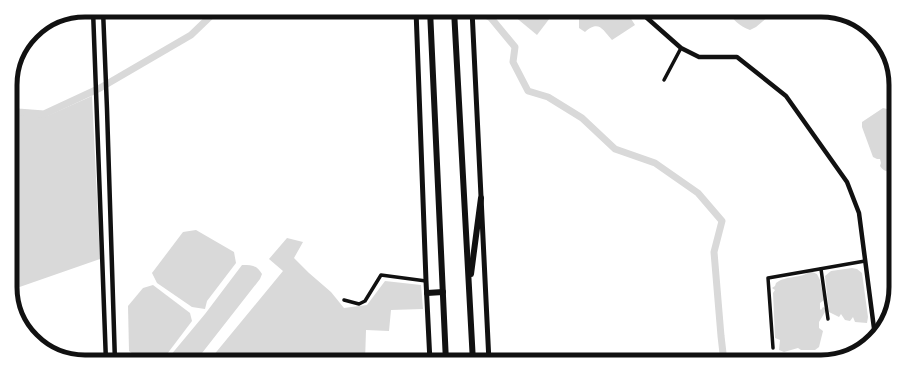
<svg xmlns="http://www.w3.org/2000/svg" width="906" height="372" viewBox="0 0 906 372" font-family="Mulish,sans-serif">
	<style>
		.water { fill: #d9d9d9 }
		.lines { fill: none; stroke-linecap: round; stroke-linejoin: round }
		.canal { stroke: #d9d9d9; stroke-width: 7 }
		.minor { stroke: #111; stroke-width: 3.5 }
		.tertiary { stroke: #111; stroke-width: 4.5 }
		.secondary { stroke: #111; stroke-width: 5 }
		.trunk { stroke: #111; stroke-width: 6 }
		.rim { fill: none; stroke: #111; stroke-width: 5 }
	</style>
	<rect width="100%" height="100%" fill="#fff"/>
	<!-- water -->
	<g class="water">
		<path d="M 508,10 L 556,10 L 537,35 L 508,11 Z"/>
		<path d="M 579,10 L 627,10 L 628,14 L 635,25 L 612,40 C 602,29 599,20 585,32 L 579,28 Z"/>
		<path d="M 725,10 L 776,10 L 756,27 L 750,30 C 740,27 732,18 725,10 Z"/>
		<path d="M 92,96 L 100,259 L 11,290 L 10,109 L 16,114 L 47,116 Z"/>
		<path d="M 883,108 L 891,110 L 895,120 L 896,169 C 888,172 885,173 880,166 L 881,163 L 880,159 L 877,159 L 873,157 L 862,127 L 862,122 Z"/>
		<path d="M 196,230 L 234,252 L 236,263 L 207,301 L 205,309 L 192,307 L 157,283 L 152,273 L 183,232 Z"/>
		<path d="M 287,238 L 303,242 L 294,258 L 309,273 L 331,292 L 344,308 L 367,305 L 385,281 L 421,285 L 423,309 L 391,310 L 389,331 L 366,330 L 365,362 L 208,362 L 283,271 L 269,259 Z"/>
		<path d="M 242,265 C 252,265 257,265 262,274 L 260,279 L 195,362 L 165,362 L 205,314 Z"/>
		<path d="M 852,268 L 857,269 L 862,273 L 868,317 L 867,323 L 855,322 L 853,317 L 850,321 L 845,320 L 841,314 L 839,317 L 829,312 L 825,276 L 831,271 Z"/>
		<path d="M 810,271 L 817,274 L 820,280 L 824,300 L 820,303 L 820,309 L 821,310 L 823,307 L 825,308 L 825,312 L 819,322 L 819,328 L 823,331 L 819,347 L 815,350 L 801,350 L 798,348 L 784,352 L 779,350 L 780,340 L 775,338 L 773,293 L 775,290 L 772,288 L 775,286 L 776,283 C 786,275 802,279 810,271 Z"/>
		<path d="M 153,285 L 190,313 L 192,321 L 161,362 L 144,362 L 129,351 L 128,306 L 143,288 Z"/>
	</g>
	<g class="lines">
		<!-- canal -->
		<g class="canal">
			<path d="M 478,10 L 491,18 L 515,47 L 513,62 L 528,91 L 548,97 L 582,118 L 615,149 L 655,163 L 698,193 L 722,221 L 714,252 L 721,336 L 724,362"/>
			<path d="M 10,105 L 18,112 L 44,114 L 100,88 L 191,35 L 217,10"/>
		</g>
		<!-- minor -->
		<g class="minor">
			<path d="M 126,10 C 130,17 138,14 143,10"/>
			<path d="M 664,80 L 681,48"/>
			<path d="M 821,269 L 828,319"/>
			<path d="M 344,300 L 359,304 L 365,301 L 381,275 L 426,281"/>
			<path d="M 773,348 L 768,278 L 865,261"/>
			<path d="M 664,362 L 680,357"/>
		</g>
		<!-- tertiary -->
		<g class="tertiary">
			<path d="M 93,10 L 106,362"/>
			<path d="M 103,10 L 107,109 L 115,362"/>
			<path d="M 638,10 L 681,48 L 699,57 L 737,57 L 786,96 L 847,182 L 859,213 L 875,336"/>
		</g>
		<!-- secondary -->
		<g class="secondary">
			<path d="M 416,10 L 426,281 L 430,362"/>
			<path d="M 472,10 L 489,362"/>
		</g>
		<!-- trunk -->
		<g class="trunk">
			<path d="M 430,10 L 446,362"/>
			<path d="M 454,10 L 473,362"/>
			<path d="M 471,274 L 481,198"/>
			<path d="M 427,293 L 443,292"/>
		</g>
	</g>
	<!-- crop -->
	<path d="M0 0H906V372H0ZM85 17H821A68 68 0 0 1 889 85V287A68 68 0 0 1 821 355H85A68 68 0 0 1 17 287V85A68 68 0 0 1 85 17Z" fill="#fff" fill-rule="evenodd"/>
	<path class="rim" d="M85 17H821A68 68 0 0 1 889 85V287A68 68 0 0 1 821 355H85A68 68 0 0 1 17 287V85A68 68 0 0 1 85 17Z"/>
</svg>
